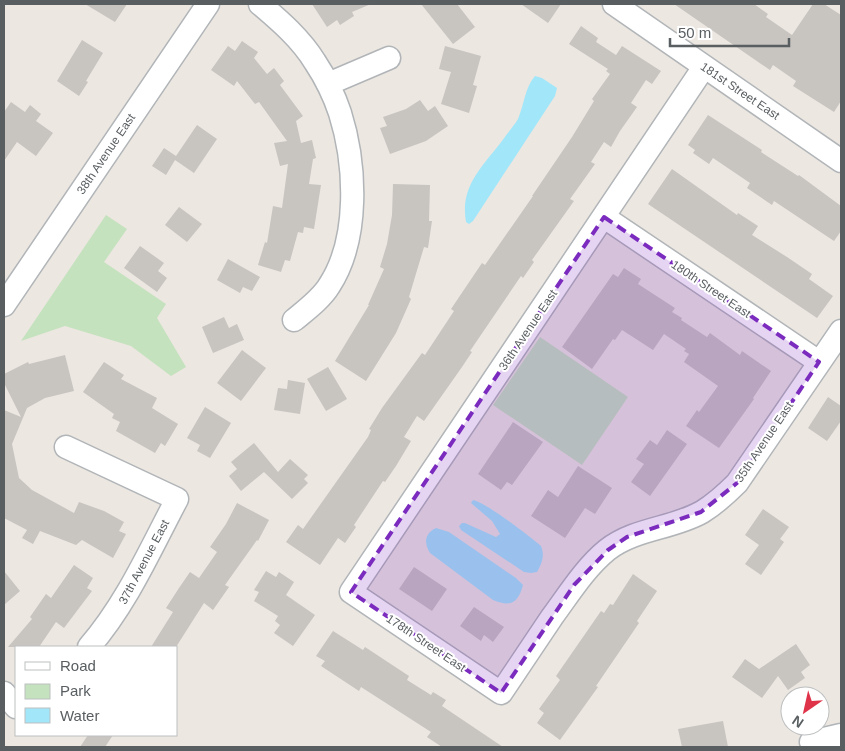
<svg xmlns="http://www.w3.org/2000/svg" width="845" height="751" viewBox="0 0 845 751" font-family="Helvetica,sans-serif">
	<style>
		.green { fill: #c5e2be }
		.water { fill: #a2e6fa }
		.building { fill: #c8c4c0 }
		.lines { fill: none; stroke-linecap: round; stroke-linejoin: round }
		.minor-casing { stroke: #b1b5b8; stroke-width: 25 }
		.minor { stroke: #fff; stroke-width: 22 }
		.marked { fill: #7b2cbf; fill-opacity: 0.2; stroke: #7b2cbf; stroke-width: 4; stroke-dasharray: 10 6; stroke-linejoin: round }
		.labels { text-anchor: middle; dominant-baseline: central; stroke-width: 4; stroke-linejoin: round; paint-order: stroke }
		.street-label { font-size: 12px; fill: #595e61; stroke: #fff }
	</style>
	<rect width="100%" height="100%" fill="#ece7e1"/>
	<!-- green -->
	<g class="green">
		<path d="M 106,215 L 127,229 L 104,262 L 166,304 L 157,318 L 186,367 L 171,376 L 131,346 L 65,326 L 21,341 Z"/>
		<path d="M 540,337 L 628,397 L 582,465 L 493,405 Z"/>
	</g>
	<!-- water -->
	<g class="water">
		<path d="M 535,76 L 542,78 L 557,88 L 555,96 L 473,221 L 469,224 L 466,222 C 459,183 487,163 507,134 C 511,129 515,124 518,119 C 524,105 525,87 535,76 Z"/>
		<path d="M 473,500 C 487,503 529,536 541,546 C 545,556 542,563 537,572 L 531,573 L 524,572 L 461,530 L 459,526 L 462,523 L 465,523 L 496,537 L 500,534 L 492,521 L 471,503 Z"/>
		<path d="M 436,528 L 449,532 L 516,578 L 523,585 C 518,604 510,607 493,600 L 430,553 C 424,543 424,534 436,528 Z"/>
	</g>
	<!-- building -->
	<g class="building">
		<path d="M 85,4 L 127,4 L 115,22 Z"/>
		<path d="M 312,4 L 371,4 L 352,12 L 354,16 L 340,25 L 337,20 L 327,27 Z"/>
		<path d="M 421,4 L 457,4 L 475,27 L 453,44 Z"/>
		<path d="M 521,4 L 561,4 L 548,23 Z"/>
		<path d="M 674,4 L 754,4 L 768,14 L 766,17 L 792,35 L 813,4 L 824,4 L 841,15 L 841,101 L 834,112 L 793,86 L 796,81 L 773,65 L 770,70 Z"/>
		<path d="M 581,26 L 598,38 L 596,42 L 616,55 L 622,46 L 661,71 L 652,84 L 646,80 L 631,103 L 637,107 L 620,131 L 611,147 L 604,142 L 591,162 L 595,164 L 570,199 L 574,201 L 532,260 L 534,262 L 523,278 L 521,276 L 470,351 L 472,352 L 462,367 L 424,421 L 417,416 L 404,437 L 411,441 L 396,466 L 385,482 L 383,481 L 354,525 L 356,527 L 345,543 L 338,538 L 320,565 L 286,542 L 298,525 L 303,529 L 368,437 L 371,430 L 369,429 L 382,408 L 422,353 L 425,355 L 454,311 L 451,309 L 482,263 L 485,265 L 533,196 L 532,196 L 572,137 L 594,101 L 592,99 L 610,74 L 606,71 L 608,69 L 569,44 Z"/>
		<path d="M 82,40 L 103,53 L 86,81 L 88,82 L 79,96 L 57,81 Z"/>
		<path d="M 242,41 L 258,52 L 254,58 L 267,74 L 274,68 L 284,81 L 280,85 L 303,116 L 296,121 L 301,143 L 312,140 L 316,158 L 313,159 L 309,184 L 321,185 L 314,229 L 304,227 L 303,233 L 298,232 L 290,261 L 285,260 L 281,272 L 258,265 L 265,242 L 267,243 L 273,206 L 282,208 L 288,164 L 280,166 L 274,143 L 287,141 L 259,102 L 255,104 L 237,81 L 234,86 L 211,70 L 228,46 L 235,51 Z"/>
		<path d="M 445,46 L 481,56 L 473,85 L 477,86 L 469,113 L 441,104 L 451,72 L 439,69 Z"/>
		<path d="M 420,100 L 428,111 L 435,106 L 448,126 L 426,141 L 390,154 L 380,128 L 387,126 L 383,117 L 406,109 Z"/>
		<path d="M 11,102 L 25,112 L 30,105 L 41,114 L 36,121 L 53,133 L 36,156 L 17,142 L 4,161 L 4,112 Z"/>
		<path d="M 708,115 L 762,150 L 761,152 L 798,176 L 799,175 L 841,206 L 841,231 L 834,241 L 774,201 L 772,205 L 747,188 L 750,183 L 716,160 L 713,158 L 709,164 L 693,153 L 695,150 L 688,145 Z"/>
		<path d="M 197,125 L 217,139 L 194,173 L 175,160 L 166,175 L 152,166 L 164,148 L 176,156 Z"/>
		<path d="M 672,169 L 737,215 L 738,213 L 758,226 L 752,235 L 787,257 L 812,274 L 809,279 L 833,296 L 817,318 L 648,204 Z"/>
		<path d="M 393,184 L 430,185 L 429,221 L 432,221 L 428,248 L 424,247 L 409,297 L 411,299 L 396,333 L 366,381 L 335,361 L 369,305 L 368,305 L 384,269 L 380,267 L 387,244 L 392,215 Z"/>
		<path d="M 179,207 L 202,224 L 187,242 L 165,225 Z"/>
		<path d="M 140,246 L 164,263 L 158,271 L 167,278 L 157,292 L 124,268 Z"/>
		<path d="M 228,259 L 260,277 L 252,291 L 243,287 L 240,293 L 217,280 Z"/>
		<path d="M 624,268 L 641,279 L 638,284 L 675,308 L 672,312 L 682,318 L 681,320 L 707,337 L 710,333 L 740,355 L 742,351 L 771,371 L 753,398 L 754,399 L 719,448 L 686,426 L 697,410 L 699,412 L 718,386 L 684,362 L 689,354 L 684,351 L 686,349 L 664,334 L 653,350 L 622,330 L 615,340 L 613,339 L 592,369 L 562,347 L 613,274 L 618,277 Z"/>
		<path d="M 224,317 L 229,328 L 237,324 L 244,340 L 213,353 L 202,327 Z"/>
		<path d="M 242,350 L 266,368 L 241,401 L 217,383 Z"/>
		<path d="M 65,355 L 74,391 L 45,398 L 27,408 L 12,444 L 19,478 L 32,490 L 74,513 L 79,502 L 104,511 L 124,522 L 119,531 L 126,534 L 113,558 L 82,540 L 76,545 L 40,531 L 33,544 L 22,538 L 27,530 L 4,518 L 4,410 L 21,417 L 4,383 L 4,374 L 28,362 L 29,364 Z"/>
		<path d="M 104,362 L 124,375 L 121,379 L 157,398 L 152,408 L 178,424 L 165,446 L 161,443 L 155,453 L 116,431 L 120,422 L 112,418 L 114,414 L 83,392 Z"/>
		<path d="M 328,367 L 347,399 L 326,411 L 307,379 Z"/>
		<path d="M 288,380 L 305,383 L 300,414 L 274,410 L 278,388 L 287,389 Z"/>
		<path d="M 828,397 L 841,406 L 841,421 L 827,441 L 808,428 Z"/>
		<path d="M 205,407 L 231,423 L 210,458 L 197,451 L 200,445 L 187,438 Z"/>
		<path d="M 513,422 L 543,442 L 512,485 L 507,482 L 501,490 L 478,474 Z"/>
		<path d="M 667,430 L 687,444 L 650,496 L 631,482 L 644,464 L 636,459 L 650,440 L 657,445 Z"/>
		<path d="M 254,443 L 278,472 L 290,459 L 308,475 L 304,479 L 308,483 L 292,499 L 264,472 L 241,491 L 229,476 L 237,469 L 231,462 Z"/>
		<path d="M 578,466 L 612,488 L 595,514 L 585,508 L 565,538 L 531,516 L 548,490 L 558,497 Z"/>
		<path d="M 237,503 L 269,520 L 258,541 L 257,540 L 225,585 L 229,587 L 213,610 L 204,603 L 176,647 L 151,647 L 173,612 L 166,608 L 179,588 L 190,572 L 199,578 L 217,552 L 210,547 L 226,524 Z"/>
		<path d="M 763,509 L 789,527 L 780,539 L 784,542 L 761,575 L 745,564 L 759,545 L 745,535 Z"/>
		<path d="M 74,565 L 93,578 L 87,588 L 92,591 L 64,628 L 56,622 L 39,647 L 8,647 L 32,619 L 30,617 L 46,594 L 51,598 Z"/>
		<path d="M 414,567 L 447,589 L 432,611 L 399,589 Z"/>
		<path d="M 4,571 L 20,591 L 4,605 Z"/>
		<path d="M 266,571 L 276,577 L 279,572 L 294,582 L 286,595 L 315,615 L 293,646 L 274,633 L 280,625 L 275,621 L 278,616 L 254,601 L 259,592 L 254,590 Z"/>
		<path d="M 633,574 L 657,591 L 637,621 L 639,623 L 596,686 L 598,687 L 560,740 L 537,723 L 544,713 L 539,709 L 560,680 L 556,676 L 601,611 L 604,613 L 610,604 L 613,605 Z"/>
		<path d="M 474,607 L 504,627 L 493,642 L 484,635 L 481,641 L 460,626 Z"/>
		<path d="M 333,631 L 363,650 L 365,647 L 409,676 L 407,680 L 431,695 L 433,692 L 446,700 L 442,706 L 503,747 L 442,747 L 427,737 L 431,732 L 361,687 L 359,691 L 321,666 L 325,661 L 316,656 Z"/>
		<path d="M 796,644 L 810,665 L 801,672 L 805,678 L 788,690 L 778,676 L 762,698 L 732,677 L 745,659 L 759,669 Z"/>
		<path d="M 723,721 L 728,747 L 682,747 L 678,729 Z"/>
		<path d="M 88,735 L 113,735 L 105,747 L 80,747 Z"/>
	</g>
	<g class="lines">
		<defs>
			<g id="minor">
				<path d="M 260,4 C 280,21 301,39 315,62 C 325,77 334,95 340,113 C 356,164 360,239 329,286 C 321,299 306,310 294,320"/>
				<path d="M 614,4 L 841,161"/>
				<path d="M 704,67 L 351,592 L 501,693 C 518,668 535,642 552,617 C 569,594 585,568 607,550 C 635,528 672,529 702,512 C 715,504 726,494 737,483 L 841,331"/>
				<path d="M 328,84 L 389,58"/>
				<path d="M 604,217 L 819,362"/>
				<path d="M 4,305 L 208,4"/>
				<path d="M 66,447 L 177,499 C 150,550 127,603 89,647"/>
				<path d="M 4,693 L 16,707"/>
				<path d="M 811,742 L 841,735"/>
			</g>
		</defs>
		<!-- minor casing -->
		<use href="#minor" class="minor-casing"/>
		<!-- minor -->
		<use href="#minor" class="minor"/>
	</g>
	<!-- marked area -->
	<path class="marked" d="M 604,217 L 819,362 L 737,483 L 701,512 L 627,537 L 608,550 L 574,585 L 501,693 L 351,592 Z"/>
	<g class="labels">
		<!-- street labels -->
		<g class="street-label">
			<text transform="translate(740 91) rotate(34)">181st Street East</text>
			<text transform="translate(106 154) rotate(-56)">38th Avenue East</text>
			<text transform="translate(711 289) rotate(34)">180th Street East</text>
			<text transform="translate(528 330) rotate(-56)">36th Avenue East</text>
			<text transform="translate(764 442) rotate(-56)">35th Avenue East</text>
			<text transform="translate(144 562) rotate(-62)">37th Avenue East</text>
			<text transform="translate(426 643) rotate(34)">178th Street East</text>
		</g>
	</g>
	<!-- border -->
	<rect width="845" height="751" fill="none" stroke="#595e61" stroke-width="10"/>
	<!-- legend -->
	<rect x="15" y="646" width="162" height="90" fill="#ffffff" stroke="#bdbfc0"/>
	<rect x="25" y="662" width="25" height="8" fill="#ffffff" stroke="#bdbfc0"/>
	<text x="60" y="671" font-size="15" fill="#595e61">Road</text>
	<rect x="25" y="684" width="25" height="15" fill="#c5e2be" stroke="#bdbfc0"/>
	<text x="60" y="696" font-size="15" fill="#595e61">Park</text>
	<rect x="25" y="708" width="25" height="15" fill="#a2e6fa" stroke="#bdbfc0"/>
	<text x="60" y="721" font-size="15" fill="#595e61">Water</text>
	<!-- north arrow -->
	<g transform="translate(805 711) rotate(214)"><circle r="24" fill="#ffffff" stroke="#bdbfc0"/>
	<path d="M0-4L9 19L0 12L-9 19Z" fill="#df3349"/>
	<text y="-8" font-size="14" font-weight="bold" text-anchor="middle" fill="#595e61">N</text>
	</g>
	<!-- scale -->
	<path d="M670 38v8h119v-8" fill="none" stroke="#595e61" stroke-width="2.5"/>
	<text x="678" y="38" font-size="15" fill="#595e61" stroke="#ffffff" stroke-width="4" paint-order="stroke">50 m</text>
</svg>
